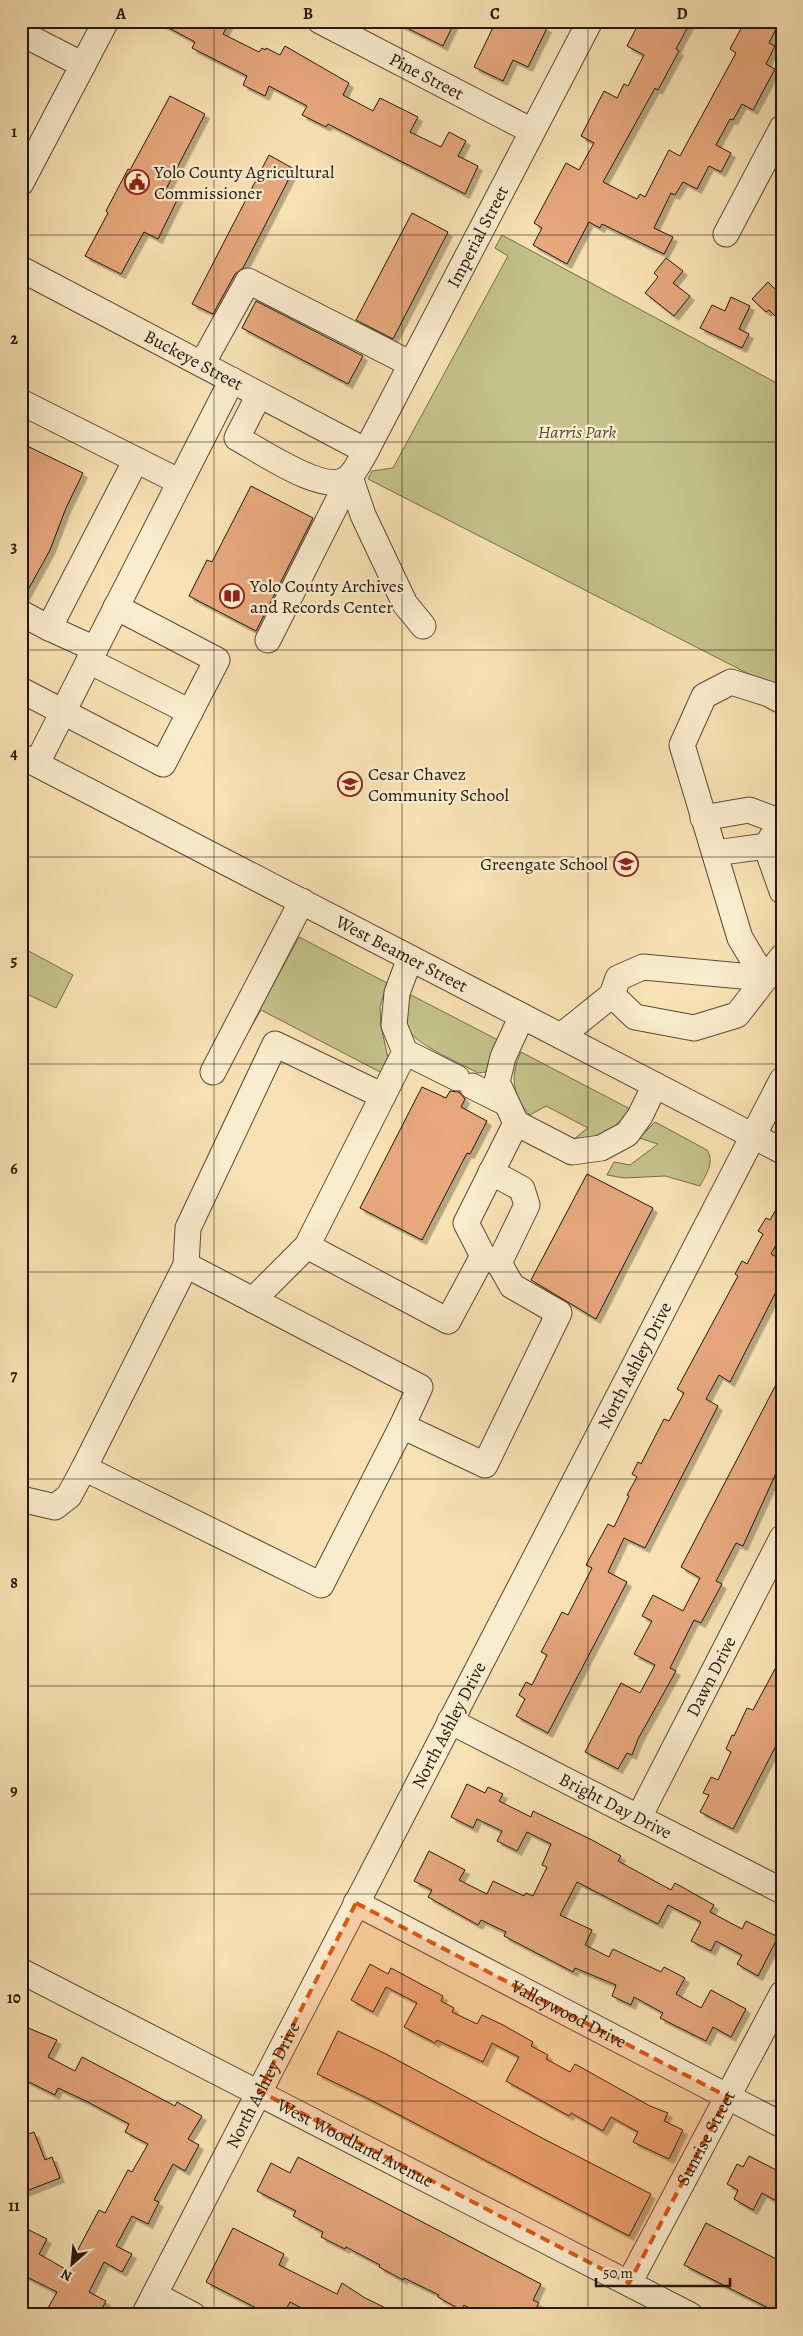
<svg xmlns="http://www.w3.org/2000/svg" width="803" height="2336" viewBox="0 0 803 2336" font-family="Alegreya,serif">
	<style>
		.green { fill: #c3c289; stroke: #746d4b }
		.building { fill: #e6a87c; stroke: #25180d; filter: url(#shadow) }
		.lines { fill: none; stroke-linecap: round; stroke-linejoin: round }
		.minor-casing { stroke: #5a4a36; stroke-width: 27 }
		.minor { stroke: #faecce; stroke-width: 25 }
		.marked { fill: #de560c; fill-opacity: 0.2; stroke: #de560c; stroke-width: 4; stroke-dasharray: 10 6; stroke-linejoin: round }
		.grid { fill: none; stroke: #25180d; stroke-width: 1; stroke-opacity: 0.55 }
		.labels { text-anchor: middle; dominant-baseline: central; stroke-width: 4.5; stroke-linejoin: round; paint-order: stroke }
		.street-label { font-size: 18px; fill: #25180d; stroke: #faecce }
		.poi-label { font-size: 18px; fill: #25180d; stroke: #faecce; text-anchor: start }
		.park-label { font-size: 18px; font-style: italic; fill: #544b32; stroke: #faecce }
		.neatline { fill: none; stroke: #25180d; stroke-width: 2 }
		.grid-label { font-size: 16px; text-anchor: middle; font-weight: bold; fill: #25180d }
	</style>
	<defs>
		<filter id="shadow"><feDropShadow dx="4.5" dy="4.5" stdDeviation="0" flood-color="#0004"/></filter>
	</defs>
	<rect width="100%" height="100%" fill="#f8e2b3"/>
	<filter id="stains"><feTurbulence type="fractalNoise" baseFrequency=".004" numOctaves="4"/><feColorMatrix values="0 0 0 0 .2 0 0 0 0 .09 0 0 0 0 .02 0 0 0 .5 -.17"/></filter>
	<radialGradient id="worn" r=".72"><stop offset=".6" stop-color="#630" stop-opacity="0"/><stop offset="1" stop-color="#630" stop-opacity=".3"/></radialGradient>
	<!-- green -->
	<g class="green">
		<path d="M 502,235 L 782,386 L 782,691 L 368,479 L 372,471 L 393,468 L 508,256 L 495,248 Z"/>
		<path d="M 299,937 L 387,983 L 380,1007 L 381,1026 L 388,1058 L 384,1074 L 261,1010 L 246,1036 L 243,1034 L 260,1009 Z"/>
		<path d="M 25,949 L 73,975 L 56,1008 L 21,991 L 21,956 Z"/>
		<path d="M 411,995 L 498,1040 L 492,1052 L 486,1072 L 478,1073 C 462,1064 416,1045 408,1029 C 402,1018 407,1005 411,995 Z"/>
		<path d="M 521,1052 L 630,1109 C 613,1131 603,1138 575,1138 L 588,1128 L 546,1106 L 530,1115 C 512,1097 510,1075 521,1052 Z"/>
		<path d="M 655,1122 L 707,1150 C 715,1163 706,1174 700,1186 L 665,1176 L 624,1178 L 607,1175 L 614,1162 L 630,1165 L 658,1144 L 639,1138 Z"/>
	</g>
	<!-- building -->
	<g class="building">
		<path d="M 156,21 L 230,21 L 223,34 L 259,52 L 262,48 L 265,50 L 266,48 L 280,55 L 285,46 L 349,83 L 343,95 L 373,111 L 380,98 L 418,117 L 410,132 L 441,147 L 449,132 L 466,141 L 458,156 L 478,166 L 465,194 L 328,124 L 326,127 L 302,115 L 307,106 L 269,86 L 265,96 L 243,85 L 247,76 L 192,48 L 195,42 Z"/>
		<path d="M 393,21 L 455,21 L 443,46 Z"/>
		<path d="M 496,21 L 533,21 L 547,28 L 528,67 L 513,60 L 503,81 L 474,67 Z"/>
		<path d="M 640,21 L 691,21 L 676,49 L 679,51 L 658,90 L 655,88 L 603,182 L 637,199 L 640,194 L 645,197 L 669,150 L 680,156 L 736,53 L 730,49 L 745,21 L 780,21 L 769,43 L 775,46 L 766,64 L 775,69 L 753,110 L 742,104 L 733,120 L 730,119 L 716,145 L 731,153 L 721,172 L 709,166 L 697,189 L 683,182 L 675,195 L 671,193 L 654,228 L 673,237 L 664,254 L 602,224 L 600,228 L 589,222 L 567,264 L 533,245 L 542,228 L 534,223 L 566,163 L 579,170 L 594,143 L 581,136 L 604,91 L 617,98 L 624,84 L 628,86 L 644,55 L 627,46 Z"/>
		<path d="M 170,96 L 205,114 L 166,189 L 179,196 L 158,239 L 144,232 L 121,274 L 85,256 L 108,213 L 106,211 L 128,169 L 130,170 Z"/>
		<path d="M 269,155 L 294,169 L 243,268 L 235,274 L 213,314 L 192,304 Z"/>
		<path d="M 412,213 L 448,232 L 393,339 L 356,320 Z"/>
		<path d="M 666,258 L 683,271 L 673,283 L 690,296 L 674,316 L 645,293 L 658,277 L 654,273 Z"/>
		<path d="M 768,282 L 782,296 L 782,323 L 769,310 L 766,312 L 752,299 Z"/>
		<path d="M 731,297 L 750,306 L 739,329 L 749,334 L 742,348 L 700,328 L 712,305 L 725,311 Z"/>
		<path d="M 256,301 L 363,356 L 348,384 L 242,328 Z"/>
		<path d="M 21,443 L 83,473 L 66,508 L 50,550 L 23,599 Z"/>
		<path d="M 251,486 L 313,518 L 256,631 L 189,596 L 207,560 L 212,562 Z"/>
		<path d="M 422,1087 L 446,1098 L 450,1091 L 459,1092 L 465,1099 L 461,1107 L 487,1121 L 470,1154 L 467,1153 L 422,1240 L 360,1208 Z"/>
		<path d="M 587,1174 L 653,1208 L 596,1319 L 531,1280 Z"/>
		<path d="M 782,1199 L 782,1234 L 771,1254 L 782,1260 L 782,1280 L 730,1382 L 719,1375 L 706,1399 L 718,1406 L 645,1548 L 624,1538 L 608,1572 L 627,1582 L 548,1733 L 516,1716 L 525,1699 L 519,1695 L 526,1682 L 532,1685 L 547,1655 L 541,1652 L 547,1641 L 562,1612 L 568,1615 L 592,1568 L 586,1565 L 608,1524 L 614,1527 L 629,1496 L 627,1495 L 637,1477 L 632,1474 L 638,1462 L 641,1464 L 664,1419 L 669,1421 L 684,1393 L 677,1389 L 738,1276 L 735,1274 L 742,1261 L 747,1264 L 763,1234 L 758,1231 L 766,1218 L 770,1220 Z"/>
		<path d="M 782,1373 L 782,1460 L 743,1546 L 736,1543 L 716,1581 L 722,1584 L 701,1623 L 694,1620 L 670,1668 L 676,1671 L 638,1739 L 632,1755 L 627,1753 L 618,1769 L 585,1752 L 621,1683 L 640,1693 L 655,1665 L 634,1654 L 652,1621 L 642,1616 L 653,1595 L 683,1611 L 700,1578 L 681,1567 Z"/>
		<path d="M 782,1656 L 782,1734 L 733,1829 L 700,1812 L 709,1795 L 703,1793 L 711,1777 L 718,1780 L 731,1752 L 726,1749 L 732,1735 L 734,1736 L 747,1708 L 753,1710 Z"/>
		<path d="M 467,1784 L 485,1793 L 488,1787 L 503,1794 L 499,1801 L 531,1817 L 533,1811 L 592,1840 L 621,1856 L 618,1861 L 671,1890 L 675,1883 L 714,1905 L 710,1912 L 742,1929 L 746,1921 L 778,1937 L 758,1976 L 737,1964 L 742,1955 L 716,1941 L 711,1951 L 691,1941 L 701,1922 L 668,1905 L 658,1924 L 577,1882 L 560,1915 L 592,1930 L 585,1945 L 609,1957 L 613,1949 L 661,1972 L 664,1967 L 685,1978 L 676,1994 L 701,2008 L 711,1990 L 746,2009 L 731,2037 L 713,2027 L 706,2041 L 660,2018 L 663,2013 L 634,1997 L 631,2005 L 612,1996 L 616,1985 L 575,1968 L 573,1972 L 504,1936 L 506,1932 L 481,1920 L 478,1925 L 428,1897 L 432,1890 L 414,1881 L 429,1851 L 465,1870 L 459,1880 L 487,1894 L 493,1881 L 524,1896 L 526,1893 L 533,1896 L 547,1867 L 542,1865 L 551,1844 L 527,1832 L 517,1851 L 497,1841 L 502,1831 L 477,1819 L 473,1828 L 451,1817 Z"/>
		<path d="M 370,1964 L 388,1974 L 391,1968 L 443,1996 L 441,2001 L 454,2008 L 452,2012 L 477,2024 L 482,2015 L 503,2025 L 533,2042 L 531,2046 L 548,2055 L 546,2059 L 570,2072 L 575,2064 L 650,2106 L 668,2113 L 664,2121 L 683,2130 L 669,2159 L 633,2142 L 638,2132 L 611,2117 L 603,2131 L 571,2113 L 569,2116 L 506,2081 L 519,2057 L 492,2043 L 483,2062 L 437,2040 L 435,2043 L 404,2027 L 417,2003 L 386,1987 L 373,2012 L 351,2000 Z"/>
		<path d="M 21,2025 L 57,2040 L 48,2057 L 75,2071 L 82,2057 L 175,2106 L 177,2102 L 202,2116 L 188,2139 L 199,2145 L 185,2171 L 173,2164 L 154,2200 L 159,2202 L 148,2224 L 132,2216 L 116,2246 L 132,2254 L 122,2272 L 104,2262 L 89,2292 L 106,2301 L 99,2315 L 44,2315 L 57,2292 L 21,2274 L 21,2226 L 47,2239 L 39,2254 L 67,2270 L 99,2210 L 105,2213 L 128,2170 L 132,2172 L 148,2144 L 125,2132 L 129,2124 L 86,2101 L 58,2088 L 55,2095 L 21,2078 Z"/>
		<path d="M 338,2031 L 386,2054 L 542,2138 L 651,2194 L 629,2236 L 369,2099 L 317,2074 Z"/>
		<path d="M 34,2132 L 45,2160 L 52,2157 L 60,2178 L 21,2193 L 21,2137 Z"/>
		<path d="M 749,2156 L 782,2173 L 782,2204 L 762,2193 L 753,2210 L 734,2199 L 738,2190 L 727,2184 L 737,2164 L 743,2167 Z"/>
		<path d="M 298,2157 L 541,2284 L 533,2300 L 539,2303 L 532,2315 L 481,2315 L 464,2305 L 461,2310 L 438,2297 L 439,2295 L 404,2278 L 403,2280 L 379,2267 L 380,2265 L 346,2247 L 345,2249 L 321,2237 L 323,2232 L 293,2216 L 296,2211 L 257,2191 L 271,2163 L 290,2173 Z"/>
		<path d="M 706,2223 L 782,2262 L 782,2315 L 684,2265 Z"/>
		<path d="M 233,2228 L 284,2254 L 279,2265 L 337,2294 L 342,2283 L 365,2298 L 400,2315 L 315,2315 L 290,2302 L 283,2315 L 270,2315 L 262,2311 L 206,2282 Z"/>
	</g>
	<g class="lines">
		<defs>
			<g id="minor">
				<path id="s1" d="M 320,21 L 532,131"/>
				<path d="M 21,33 L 83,65"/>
				<path d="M 21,183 L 106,21"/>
				<path d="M 726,234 L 782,128"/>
				<path id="s2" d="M 21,269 L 366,451"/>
				<path d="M 202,364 L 248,281 L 411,364"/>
				<path id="s3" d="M 259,395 L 237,438 C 260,450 327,498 349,477 C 356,471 361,459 366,451 L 590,21"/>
				<path d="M 21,402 L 180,482 L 37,763"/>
				<path d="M 350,477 L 363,515 L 405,604 L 423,626"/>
				<path d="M 180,482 L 232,380"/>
				<path d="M 21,613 L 49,628"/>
				<path d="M 268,640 L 350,477"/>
				<path d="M 95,649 L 49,628 L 136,460"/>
				<path d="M 89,661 L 190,712"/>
				<path d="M 21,690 L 163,764 L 217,660 L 116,607"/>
				<path id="s4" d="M 21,756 L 782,1151"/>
				<path d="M 703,818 L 749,810 L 781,822"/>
				<path d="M 782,821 L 766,846 L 782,891"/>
				<path d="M 715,853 L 766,846"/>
				<path d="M 612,995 L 635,1017 L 694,1028 L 737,1015 L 782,957"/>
				<path d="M 561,1036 L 612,995 L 618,978 L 643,967 L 764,978 L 740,938 L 682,745 L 704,696 L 731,682 L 769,694 L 782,701"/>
				<path d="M 405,1052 L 457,1078"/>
				<path d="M 213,1072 L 302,901"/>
				<path d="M 472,1086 L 506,1103"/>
				<path d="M 516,1123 L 572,1152 L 601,1148 L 627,1134 L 640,1116 L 655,1085"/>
				<path d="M 307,1246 L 448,1321 L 483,1256 L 466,1223 L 516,1123 L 497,1082 L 503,1057 L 522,1016"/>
				<path d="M 484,1257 L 499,1263 L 527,1205 L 522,1189 L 491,1172"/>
				<path d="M 186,1265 L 188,1228 L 275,1044 L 383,1096"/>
				<path d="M 253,1300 L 307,1246 L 405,1052 L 394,1025 L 397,993 L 410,958"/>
				<path d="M 402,1426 L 420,1387 L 186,1265 L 84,1468 L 321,1585 L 402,1426 L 485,1465 L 559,1313 L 512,1286 L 499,1263"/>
				<path d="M 21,1499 L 55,1507 L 69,1496 L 84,1468"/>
				<path id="s5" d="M 450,1721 L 782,1891"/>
				<path id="s6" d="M 639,1817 L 782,1538"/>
				<path id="s7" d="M 356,1903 L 782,2125"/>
				<path id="s8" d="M 21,1971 L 690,2315"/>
				<path id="s9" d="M 629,2283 L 782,1994"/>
				<path d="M 155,2295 L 193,2315"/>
				<path id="s10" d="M 144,2315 L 782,1080"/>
			</g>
		</defs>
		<!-- minor casing -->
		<use href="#minor" class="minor-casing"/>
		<!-- minor -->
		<use href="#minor" class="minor"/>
	</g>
	<!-- marked area -->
	<path class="marked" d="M 356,1903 L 728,2097 L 629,2283 L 259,2091 Z"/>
	<!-- grid -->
	<path class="grid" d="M 214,21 L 214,2315M 402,21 L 402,2315M 588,21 L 588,2315M 21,235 L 782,235M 21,442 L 782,442M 21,650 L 782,650M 21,857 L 782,857M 21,1064 L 782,1064M 21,1272 L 782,1272M 21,1479 L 782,1479M 21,1686 L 782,1686M 21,1894 L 782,1894M 21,2101 L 782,2101"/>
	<!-- icons -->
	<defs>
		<symbol id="civic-ring" viewBox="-11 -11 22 22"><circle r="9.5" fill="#faecce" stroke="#8f2418" stroke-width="1.5"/><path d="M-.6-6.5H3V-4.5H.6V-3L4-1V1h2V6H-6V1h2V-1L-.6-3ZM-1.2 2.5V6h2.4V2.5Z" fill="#8f2418"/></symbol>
		<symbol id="library-ring" viewBox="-11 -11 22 22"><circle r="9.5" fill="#faecce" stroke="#8f2418" stroke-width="1.5"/><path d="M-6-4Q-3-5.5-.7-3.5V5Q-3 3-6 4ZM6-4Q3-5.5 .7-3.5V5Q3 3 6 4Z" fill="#8f2418"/></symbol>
		<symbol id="school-ring" viewBox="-11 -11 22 22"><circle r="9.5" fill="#faecce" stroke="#8f2418" stroke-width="1.5"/><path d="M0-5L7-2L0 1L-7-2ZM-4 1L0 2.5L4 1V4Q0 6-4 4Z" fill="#8f2418"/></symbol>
	</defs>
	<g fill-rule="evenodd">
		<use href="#civic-ring" x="123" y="168" width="28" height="28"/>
		<use href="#library-ring" x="218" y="582" width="28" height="28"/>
		<use href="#school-ring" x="336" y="770" width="28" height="28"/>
		<use href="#school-ring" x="612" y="850" width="28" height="28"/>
	</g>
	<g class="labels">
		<!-- street labels -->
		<g class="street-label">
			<text stroke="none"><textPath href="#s1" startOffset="120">Pine Street</textPath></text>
			<text stroke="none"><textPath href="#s3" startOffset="445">Imperial Street</textPath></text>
			<text stroke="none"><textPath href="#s2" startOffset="195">Buckeye Street</textPath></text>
			<text stroke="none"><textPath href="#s4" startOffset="429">West Beamer Street</textPath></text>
			<text stroke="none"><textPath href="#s10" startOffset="1069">North Ashley Drive</textPath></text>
			<text stroke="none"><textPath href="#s6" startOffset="158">Dawn Drive</textPath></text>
			<text stroke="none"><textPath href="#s10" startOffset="664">North Ashley Drive</textPath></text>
			<text stroke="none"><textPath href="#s5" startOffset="186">Bright Day Drive</textPath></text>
			<text stroke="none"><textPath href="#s7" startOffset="240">Valleywood Drive</textPath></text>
			<text stroke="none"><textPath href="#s10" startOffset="259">North Ashley Drive</textPath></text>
			<text stroke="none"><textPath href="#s9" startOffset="164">Sunrise Street</textPath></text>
			<text stroke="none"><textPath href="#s8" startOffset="376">West Woodland Avenue</textPath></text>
		</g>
		<!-- poi labels -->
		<g class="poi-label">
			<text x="154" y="172">Yolo County Agricultural<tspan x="154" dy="21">Commissioner</tspan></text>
			<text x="250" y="586">Yolo County Archives<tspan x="250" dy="21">and Records Center</tspan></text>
			<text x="368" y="774">Cesar Chavez<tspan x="368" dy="21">Community School</tspan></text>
			<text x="608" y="864" text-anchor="end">Greengate School</text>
		</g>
		<!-- park labels -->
		<g class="park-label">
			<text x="577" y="432">Harris Park</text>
		</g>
	</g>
	<!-- margin -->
	<rect width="803" height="2336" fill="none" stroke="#f8e2b3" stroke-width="55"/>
	<!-- north arrow -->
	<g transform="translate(72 2264) rotate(207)" stroke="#faecce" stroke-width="4" paint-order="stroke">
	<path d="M0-4L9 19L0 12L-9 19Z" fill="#25180d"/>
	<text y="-8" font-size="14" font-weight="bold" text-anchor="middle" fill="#25180d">N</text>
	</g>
	<!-- scale -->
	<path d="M596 2278v8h134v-8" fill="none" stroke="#25180d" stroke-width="2.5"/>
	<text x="603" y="2278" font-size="15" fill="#25180d" stroke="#faecce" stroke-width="4" paint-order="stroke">50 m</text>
	<rect x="28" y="28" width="748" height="2280" class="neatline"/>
	<g class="grid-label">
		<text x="121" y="19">A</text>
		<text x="308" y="19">B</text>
		<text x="495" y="19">C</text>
		<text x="682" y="19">D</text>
		<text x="14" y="137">1</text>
		<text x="14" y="344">2</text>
		<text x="14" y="552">3</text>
		<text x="14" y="759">4</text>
		<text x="14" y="966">5</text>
		<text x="14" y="1174">6</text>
		<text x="14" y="1381">7</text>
		<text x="14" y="1588">8</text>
		<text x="14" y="1796">9</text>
		<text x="14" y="2003">10</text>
		<text x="14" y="2211">11</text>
	</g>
	<rect width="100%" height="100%" filter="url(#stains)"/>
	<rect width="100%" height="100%" fill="url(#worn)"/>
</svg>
